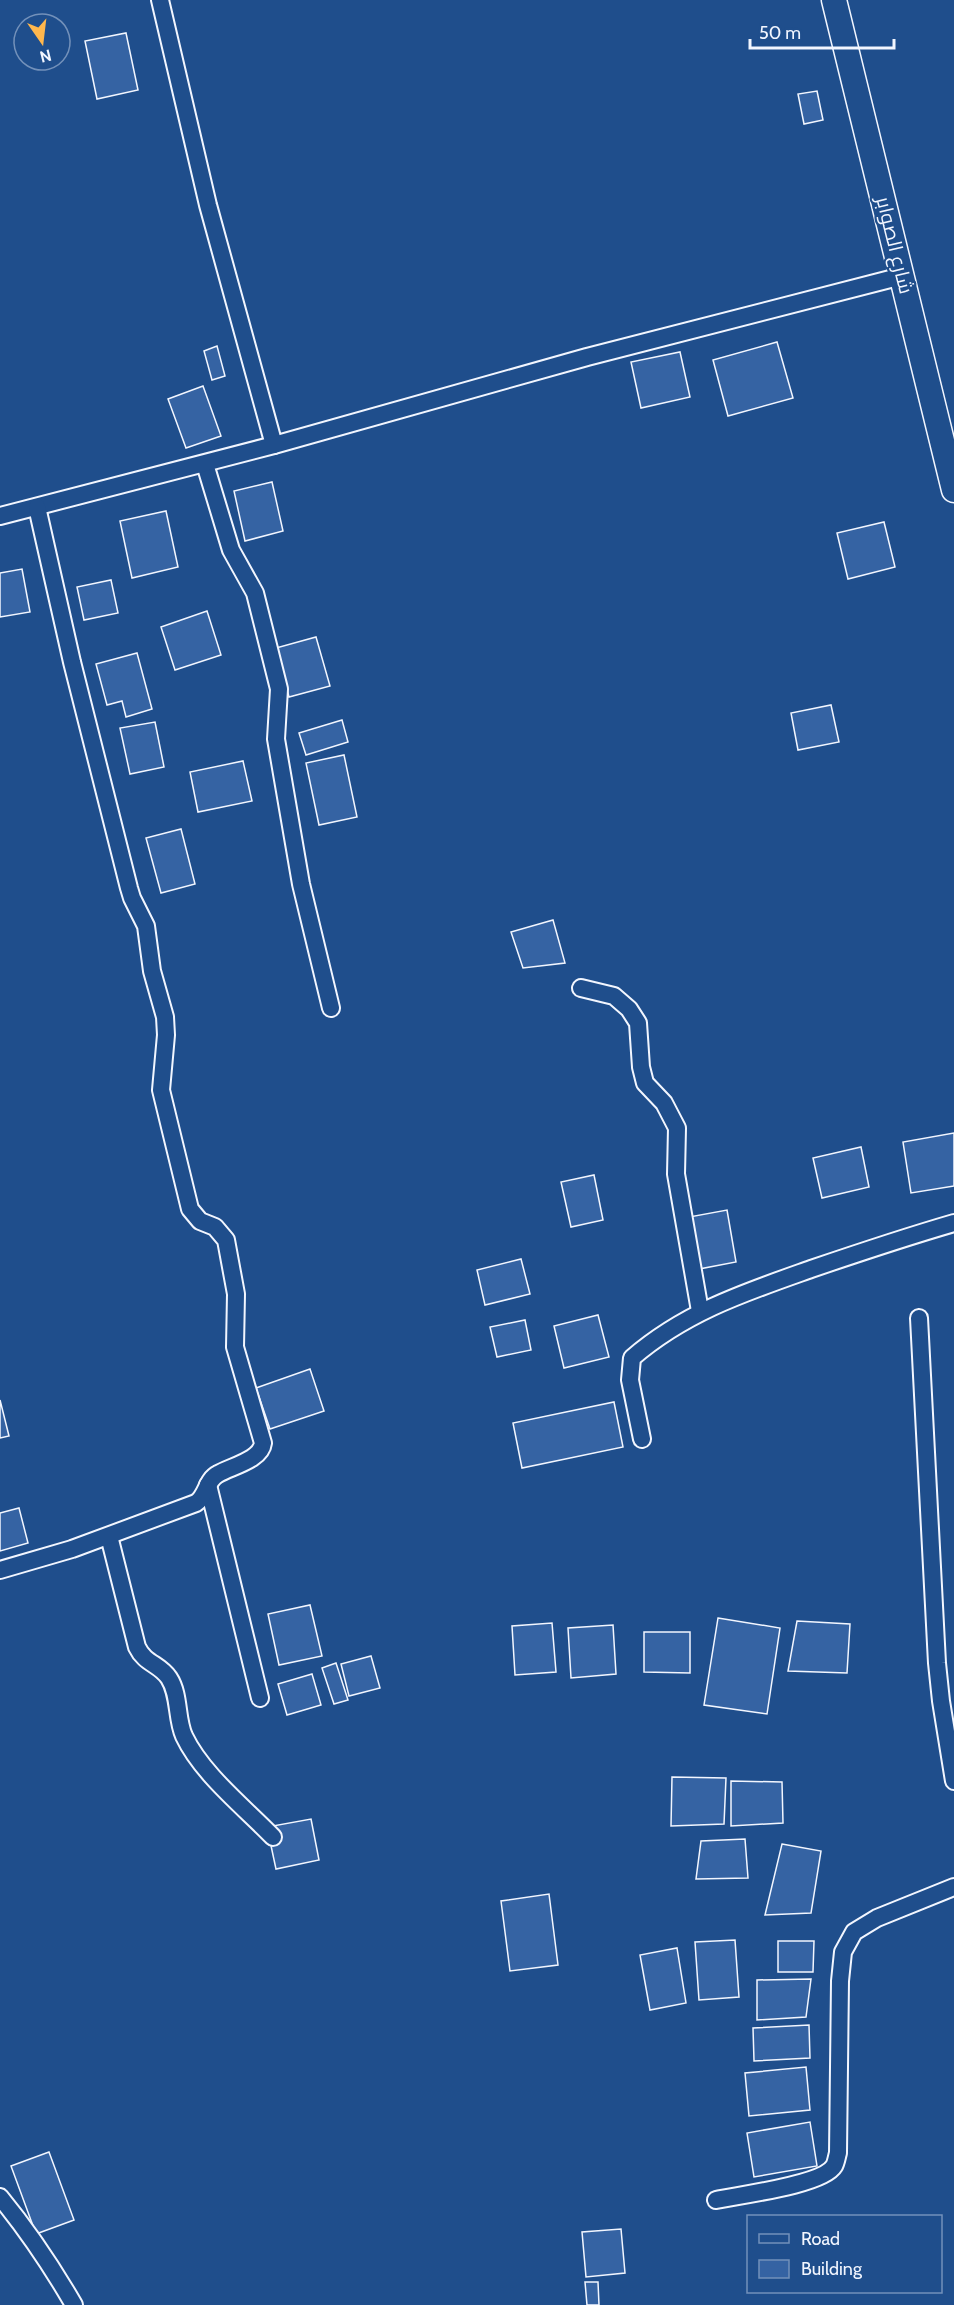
<svg xmlns="http://www.w3.org/2000/svg" width="954" height="2305" viewBox="0 0 954 2305" font-family="Cabin,Cairo,sans-serif">
	<style>
		.building { fill: #3563a3; stroke: #f2f6ff; stroke-width: 1.5 }
		.lines { fill: none; stroke-linecap: round; stroke-linejoin: round }
		.street-casing { stroke: #f2f6ff; stroke-width: 20 }
		.secondary-casing { stroke: #f2f6ff; stroke-width: 27 }
		.street { stroke: #1f4e8c; stroke-width: 16 }
		.secondary { stroke: #1f4e8c; stroke-width: 24 }
		.labels { text-anchor: middle; dominant-baseline: central; stroke-width: 4.5; stroke-linejoin: round; paint-order: stroke }
		.street-label { font-size: 20px; fill: #f2f6ff; stroke: #1f4e8c }
	</style>
	<rect width="100%" height="100%" fill="#1f4e8c"/>
	<!-- building -->
	<g class="building">
		<path d="M 126,33 L 138,90 L 97,99 L 85,41 Z"/>
		<path d="M 817,91 L 823,120 L 804,124 L 798,94 Z"/>
		<path d="M 777,342 L 793,398 L 728,416 L 713,360 Z"/>
		<path d="M 217,346 L 225,376 L 212,380 L 204,351 Z"/>
		<path d="M 680,352 L 690,397 L 641,408 L 631,362 Z"/>
		<path d="M 203,386 L 221,436 L 186,448 L 168,399 Z"/>
		<path d="M 272,482 L 283,531 L 245,541 L 234,491 Z"/>
		<path d="M 166,511 L 178,567 L 132,578 L 120,521 Z"/>
		<path d="M 884,522 L 895,567 L 848,579 L 837,533 Z"/>
		<path d="M 22,569 L 30,612 L 0,617 L 0,573 Z"/>
		<path d="M 111,580 L 118,613 L 84,620 L 77,587 Z"/>
		<path d="M 207,611 L 221,655 L 175,670 L 161,627 Z"/>
		<path d="M 316,637 L 330,686 L 289,697 L 276,648 Z"/>
		<path d="M 137,653 L 152,709 L 126,717 L 122,701 L 107,705 L 96,664 Z"/>
		<path d="M 831,705 L 839,742 L 798,750 L 791,713 Z"/>
		<path d="M 342,720 L 348,742 L 306,755 L 299,733 Z"/>
		<path d="M 155,722 L 164,767 L 130,774 L 120,728 Z"/>
		<path d="M 344,755 L 357,817 L 319,825 L 306,763 Z"/>
		<path d="M 243,761 L 252,801 L 198,812 L 190,772 Z"/>
		<path d="M 181,829 L 195,884 L 161,893 L 146,838 Z"/>
		<path d="M 553,920 L 565,963 L 523,968 L 511,932 Z"/>
		<path d="M 954,1133 L 954,1186 L 911,1193 L 903,1142 Z"/>
		<path d="M 861,1147 L 869,1187 L 822,1198 L 813,1158 Z"/>
		<path d="M 594,1175 L 603,1220 L 571,1227 L 561,1182 Z"/>
		<path d="M 727,1210 L 736,1262 L 699,1269 L 689,1217 Z"/>
		<path d="M 521,1259 L 530,1294 L 485,1305 L 477,1270 Z"/>
		<path d="M 598,1315 L 609,1357 L 564,1368 L 554,1326 Z"/>
		<path d="M 525,1320 L 531,1350 L 497,1357 L 490,1327 Z"/>
		<path d="M 310,1369 L 324,1411 L 270,1429 L 256,1388 Z"/>
		<path d="M 0,1400 L 9,1436 L 0,1438 Z"/>
		<path d="M 614,1402 L 623,1447 L 522,1468 L 513,1423 Z"/>
		<path d="M 19,1508 L 28,1543 L 0,1551 L 0,1513 Z"/>
		<path d="M 310,1605 L 322,1656 L 279,1665 L 268,1614 Z"/>
		<path d="M 718,1618 L 780,1628 L 767,1714 L 704,1705 Z"/>
		<path d="M 797,1621 L 850,1624 L 847,1673 L 788,1671 Z"/>
		<path d="M 552,1623 L 556,1672 L 515,1675 L 512,1626 Z"/>
		<path d="M 613,1625 L 616,1674 L 571,1678 L 568,1628 Z"/>
		<path d="M 644,1632 L 690,1632 L 690,1673 L 644,1672 Z"/>
		<path d="M 371,1656 L 380,1688 L 349,1696 L 341,1664 Z"/>
		<path d="M 336,1663 L 348,1700 L 334,1704 L 322,1668 Z"/>
		<path d="M 312,1674 L 321,1705 L 287,1715 L 278,1684 Z"/>
		<path d="M 672,1777 L 726,1778 L 724,1824 L 671,1826 Z"/>
		<path d="M 731,1781 L 782,1782 L 783,1823 L 731,1826 Z"/>
		<path d="M 311,1819 L 319,1860 L 276,1869 L 267,1827 Z"/>
		<path d="M 745,1839 L 748,1878 L 696,1879 L 701,1841 Z"/>
		<path d="M 782,1844 L 821,1851 L 811,1913 L 765,1915 Z"/>
		<path d="M 549,1894 L 558,1965 L 510,1971 L 501,1901 Z"/>
		<path d="M 735,1940 L 739,1997 L 699,2000 L 695,1942 Z"/>
		<path d="M 778,1941 L 814,1941 L 813,1972 L 778,1972 Z"/>
		<path d="M 677,1948 L 686,2003 L 650,2010 L 640,1955 Z"/>
		<path d="M 811,1979 L 806,2017 L 757,2020 L 757,1980 Z"/>
		<path d="M 809,2025 L 810,2058 L 754,2061 L 753,2028 Z"/>
		<path d="M 806,2067 L 810,2110 L 749,2116 L 745,2073 Z"/>
		<path d="M 810,2122 L 817,2166 L 754,2177 L 747,2133 Z"/>
		<path d="M 49,2152 L 74,2220 L 36,2234 L 11,2166 Z"/>
		<path d="M 621,2229 L 625,2273 L 586,2277 L 582,2232 Z"/>
		<path d="M 585,2282 L 598,2282 L 599,2305 L 587,2305 Z"/>
	</g>
	<g class="lines">
		<defs>
			<g id="street">
				<path d="M 160,0 L 208,205 L 274,445"/>
				<path d="M 205,464 L 231,550 L 255,593 L 279,689 L 276,739 L 301,884 L 331,1008"/>
				<path d="M 0,516 L 274,445 L 587,357 L 902,276"/>
				<path d="M 581,988 L 614,996 L 629,1009 L 638,1023 L 641,1067 L 645,1083 L 664,1103 L 677,1128 L 676,1174 L 700,1311"/>
				<path d="M 919,1318 L 937,1663 L 941,1701 L 954,1781"/>
				<path d="M 642,1439 L 630,1380 L 632,1358 C 685,1312 746,1292 811,1269 C 858,1253 906,1237 954,1223"/>
				<path d="M 208,1485 L 260,1698"/>
				<path d="M 109,1536 L 137,1647 C 145,1664 160,1664 169,1678 C 180,1695 176,1718 184,1736 C 202,1774 244,1807 273,1837"/>
				<path d="M 0,1570 L 72,1549 L 196,1503 C 207,1496 206,1480 218,1474 C 232,1466 261,1460 263,1443 L 235,1347 L 236,1294 L 226,1240 L 215,1227 L 200,1221 L 190,1209 L 161,1090 L 166,1035 L 165,1017 L 152,971 L 146,926 L 132,898 L 129,888 L 72,662 L 37,507"/>
				<path d="M 0,2197 C 28,2231 52,2267 74,2305"/>
				<path d="M 716,2200 C 739,2195 823,2185 834,2166 C 836,2163 837,2156 838,2153 L 840,1981 L 843,1952 L 854,1932 L 877,1918 L 954,1887"/>
			</g>
			<path id="secondary" d="M 834,0 L 954,490"/>
		</defs>
		<!-- street casing -->
		<use href="#street" class="street-casing"/>
		<!-- secondary casing -->
		<use href="#secondary" class="secondary-casing"/>
		<!-- street -->
		<use href="#street" class="street"/>
		<!-- secondary -->
		<use href="#secondary" class="secondary"/>
	</g>
	<g class="labels">
		<!-- street labels -->
		<g class="street-label">
			<text transform="translate(895 245) rotate(76)">شارع الصوابر</text>
		</g>
	</g>
	<!-- legend -->
	<rect x="747" y="2215" width="195" height="78" fill="#1f4e8c" stroke="#7391ba" stroke-width="1.5"/>
	<rect x="759" y="2234" width="30" height="9" fill="#1f4e8c" stroke="#7391ba" stroke-width="1.5"/>
	<text x="801" y="2245" font-size="18" fill="#f2f6ff">Road</text>
	<rect x="759" y="2260" width="30" height="18" fill="#3563a3" stroke="#7391ba" stroke-width="1.5"/>
	<text x="801" y="2275" font-size="18" fill="#f2f6ff">Building</text>
	<!-- north arrow -->
	<g transform="translate(42 42) rotate(166)"><circle r="28" fill="#1f4e8c" stroke="#7391ba" stroke-width="1.5"/>
	<path d="M0-4.5L10 22L0 15L-10 22Z" fill="#ffb74d"/>
	<text y="-9" font-size="16" font-weight="bold" text-anchor="middle" fill="#f2f6ff">N</text>
	</g>
	<!-- scale -->
	<path d="M750 39v9h144v-9" fill="none" stroke="#f2f6ff" stroke-width="3"/>
	<text x="759" y="39" font-size="18" fill="#f2f6ff" stroke="#1f4e8c" stroke-width="4.5" paint-order="stroke">50 m</text>
</svg>
